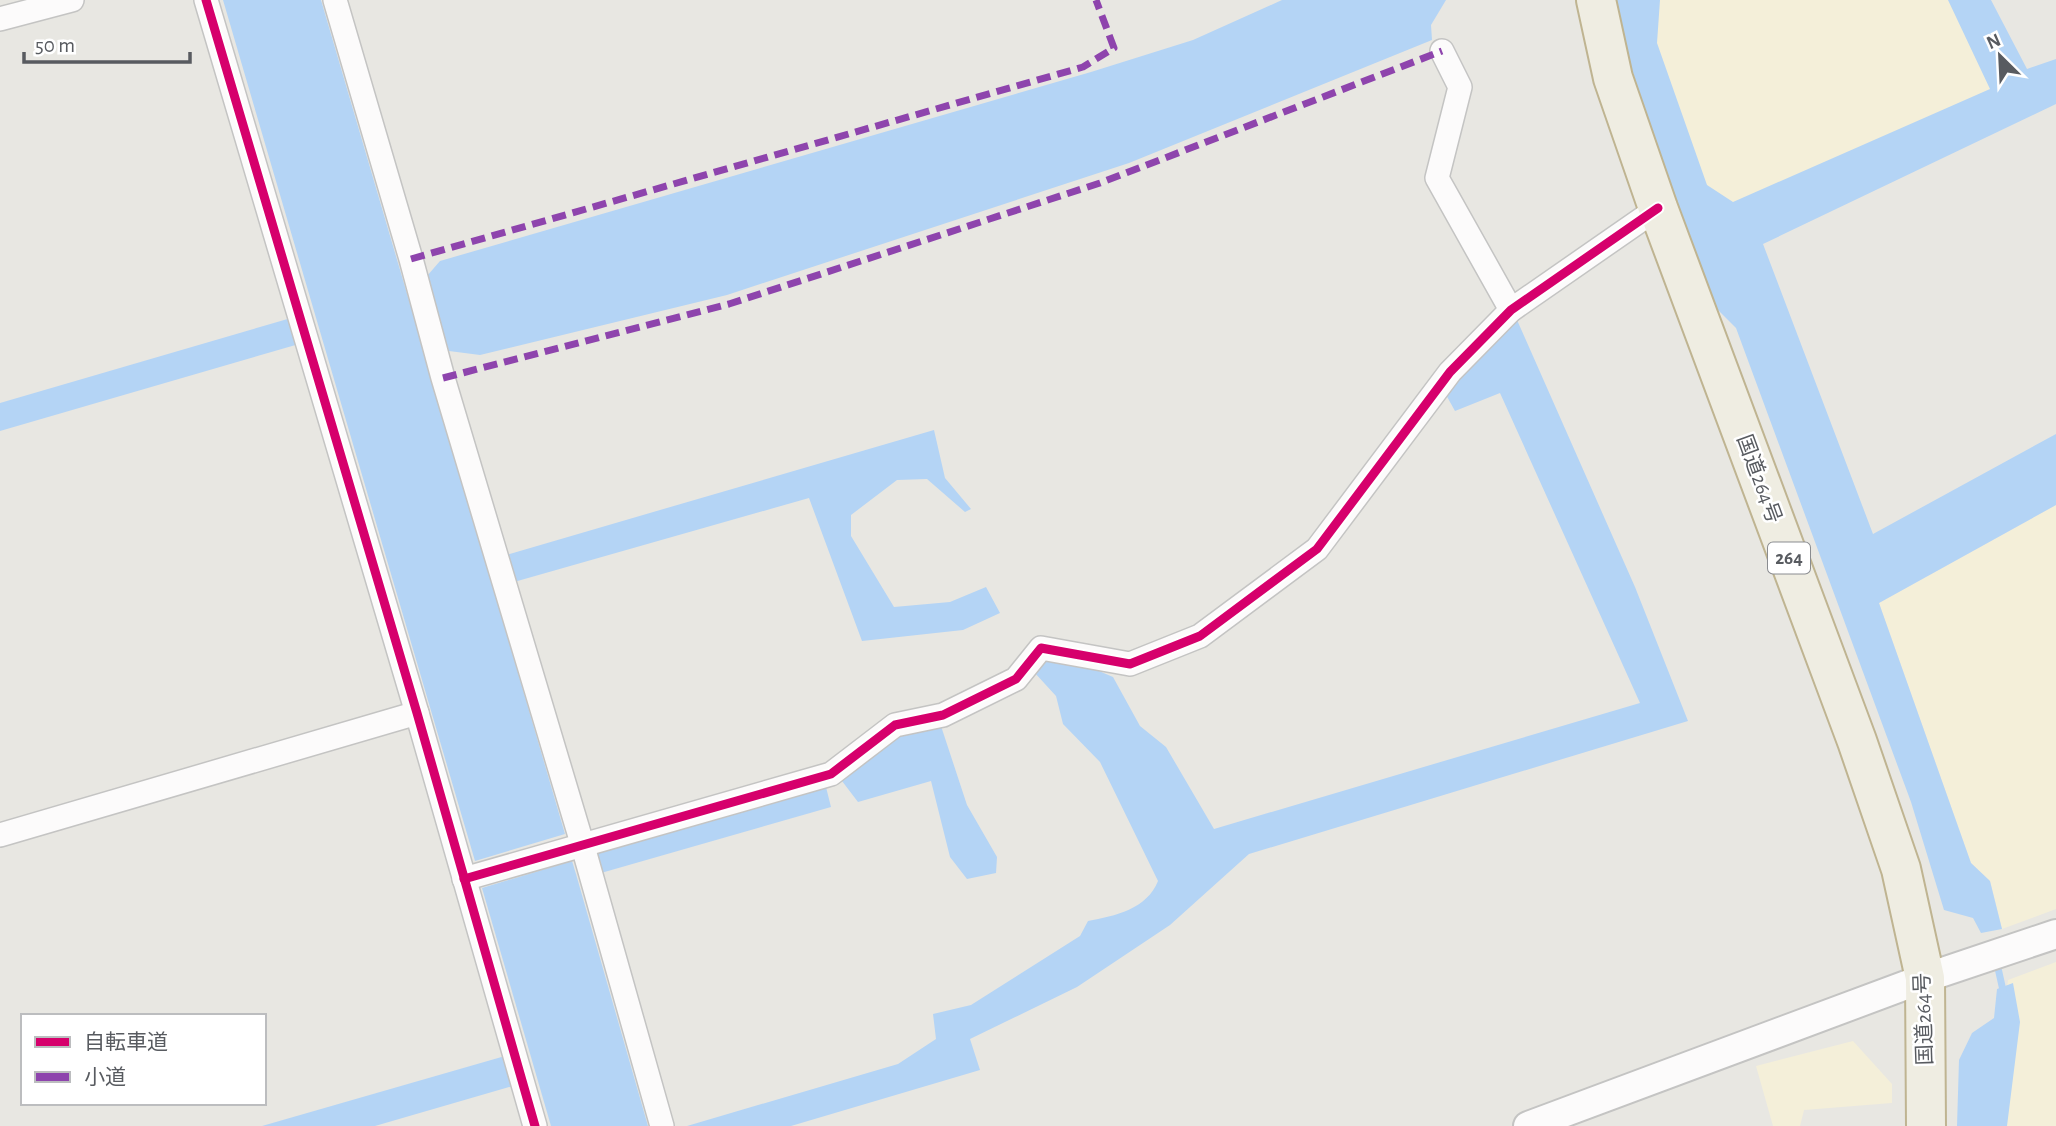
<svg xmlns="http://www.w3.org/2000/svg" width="2056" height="1126" viewBox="0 0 2056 1126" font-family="'Alegreya Sans','Noto Sans JP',sans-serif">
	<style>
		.commercial { fill: #f4efd9 }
		.water { fill: #b4d4f5 }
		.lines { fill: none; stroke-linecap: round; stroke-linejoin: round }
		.stream { stroke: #b4d4f5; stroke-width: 7 }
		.minor-casing { stroke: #c4c4c3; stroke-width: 26 }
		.tertiary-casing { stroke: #c4c4c3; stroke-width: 32 }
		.trunk-casing { stroke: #bfb491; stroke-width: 42 }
		.minor { stroke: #fcfbfb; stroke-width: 23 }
		.tertiary { stroke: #fcfbfb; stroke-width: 28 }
		.trunk { stroke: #efede2; stroke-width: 38 }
		.quiet { stroke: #8e44ad; stroke-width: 7; stroke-dasharray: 14 7; stroke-linecap: butt }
		.cycleway-casing { stroke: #fff; stroke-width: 13 }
		.cycleway { stroke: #d6006c; stroke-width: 9 }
		.labels { text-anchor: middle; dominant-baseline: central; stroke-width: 5; stroke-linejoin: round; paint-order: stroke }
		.shield { fill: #fff; stroke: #8a8c90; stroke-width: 2 }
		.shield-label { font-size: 19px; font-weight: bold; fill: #585b60 }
		.street-label { font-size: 21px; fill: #585b60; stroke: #fff }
	</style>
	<rect width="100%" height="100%" fill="#e8e7e2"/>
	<!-- commercial -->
	<g class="commercial">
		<path d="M 1638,0 L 1965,0 L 2013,92 L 1712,230 Z"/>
		<path d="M 2056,505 L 2056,909 L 2002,929 L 1990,881 L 1971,863 L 1879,603 Z"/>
		<path d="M 2056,962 L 2056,1126 L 1990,1126 L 2008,980 Z"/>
		<path d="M 1853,1041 L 1892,1084 L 1892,1103 L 1804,1110 L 1800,1126 L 1773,1126 L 1756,1066 Z"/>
	</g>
	<!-- water -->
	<g class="water">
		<path d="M 223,0 L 321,0 L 410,304 L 433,298 L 427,276 L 440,261 L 1091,72 L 1193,40 L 1282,0 L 1446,0 L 1431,25 L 1432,40 L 1129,163 L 727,295 L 480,355 L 449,351 L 442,330 L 420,336 L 565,834 L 475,861 Z"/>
		<path d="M 1615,0 L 1660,0 L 1657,43 L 1707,185 L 1733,202 L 1990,89 L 1948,0 L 1991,0 L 2027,69 L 2056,59 L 2056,104 L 1763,244 L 1873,534 L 2056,434 L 2056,505 L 1879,603 L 1971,863 L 1990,881 L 2002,929 L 1981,933 L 1973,918 L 1944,910 L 1911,802 L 1736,328 L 1718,310 L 1662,170 L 1620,29 Z"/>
		<path d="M 291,318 L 299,344 L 0,431 L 0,403 Z"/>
		<path d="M 1517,320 L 1635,587 L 1688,721 L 1249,854 L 1170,925 L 1077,987 L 970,1039 L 980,1070 L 791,1126 L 687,1126 L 898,1064 L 936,1039 L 933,1014 L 971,1005 L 1080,936 L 1088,921 C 1115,916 1147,909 1158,881 L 1100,762 L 1063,724 L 1056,696 L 1034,672 L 1048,659 L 1071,659 L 1113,677 L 1140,726 L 1166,747 L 1214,829 L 1640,703 L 1500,393 L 1455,411 L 1445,393 L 1462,369 Z"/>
		<path d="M 934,430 L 945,478 L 971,509 L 965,512 L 927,479 L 897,480 L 851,515 L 851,536 L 894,607 L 950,602 L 986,587 L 1000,613 L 963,630 L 862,641 L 809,498 L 514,582 L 506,555 Z"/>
		<path d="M 941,726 L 967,805 L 997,857 L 996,873 L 967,879 L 950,857 L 931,781 L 858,802 L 842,781 L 898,734 Z"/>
		<path d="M 826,787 L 831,807 L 601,873 L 595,852 Z"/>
		<path d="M 572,861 L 576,874 L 648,1126 L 551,1126 L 482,888 Z"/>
		<path d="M 2013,983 L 2020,1022 L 2007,1126 L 1957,1126 L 1959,1060 L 1972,1033 L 1994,1018 L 1997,989 Z"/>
		<path d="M 505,1056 L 513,1086 L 375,1126 L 262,1126 Z"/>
	</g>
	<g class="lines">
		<!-- stream -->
		<path class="stream" d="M 1996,959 L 2004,995"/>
		<defs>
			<g id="minor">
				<path d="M 206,0 L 417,713 L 535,1126"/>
				<path d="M 335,0 L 411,259 L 443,378 L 582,843 L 662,1126"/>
				<path d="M 0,19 L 72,0"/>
				<path d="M 1442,51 L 1460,87 L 1437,178 L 1511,310"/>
				<path d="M 0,835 L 417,713"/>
				<path d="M 464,879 L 831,774 L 895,725 L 943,715 L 1016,679 L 1041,648 L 1130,664 L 1200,636 L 1317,549 L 1450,372 L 1511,310 L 1658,208"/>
			</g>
			<path id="tertiary" d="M 1528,1126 L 1925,978 L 2056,934"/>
			<path id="trunk" d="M 1596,0 L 1613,78 L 1658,208 L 1857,741 L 1901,869 L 1925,978 L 1926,1126"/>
		</defs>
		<!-- minor casing -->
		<use href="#minor" class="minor-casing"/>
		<!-- tertiary casing -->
		<use href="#tertiary" class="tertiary-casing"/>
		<!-- trunk casing -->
		<use href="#trunk" class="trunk-casing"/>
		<!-- minor -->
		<use href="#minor" class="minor"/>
		<!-- tertiary -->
		<use href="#tertiary" class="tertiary"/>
		<!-- trunk -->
		<use href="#trunk" class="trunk"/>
		<!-- quiet -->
		<g class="quiet">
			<path d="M 411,259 L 1083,67 L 1114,48 L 1096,0"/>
			<path d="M 443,378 L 729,304 L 1100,183 L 1442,51"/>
		</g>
		<defs>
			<g id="cycleway">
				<path d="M 206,0 L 417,713 L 535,1126"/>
				<path d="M 464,879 L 831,774 L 895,725 L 943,715 L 1016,679 L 1041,648 L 1130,664 L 1200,636 L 1317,549 L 1450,372 L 1511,310 L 1658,208"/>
			</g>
		</defs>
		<!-- cycleway casing -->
		<use href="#cycleway" class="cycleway-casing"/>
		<!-- cycleway -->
		<use href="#cycleway" class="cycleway"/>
	</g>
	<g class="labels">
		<!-- shield labels -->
		<rect class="shield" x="1768" y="542.5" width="42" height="31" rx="5"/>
		<g class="shield-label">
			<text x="1789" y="558">264</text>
		</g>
		<!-- street labels -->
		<g class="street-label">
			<text transform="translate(1759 479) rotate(70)">国道264号</text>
			<text transform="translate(1924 1019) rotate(-92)">国道264号</text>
		</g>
	</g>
	<!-- legend -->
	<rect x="21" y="1014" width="245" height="91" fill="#ffffff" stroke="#bcbdbf" stroke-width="2"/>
	<rect x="35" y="1037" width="35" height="10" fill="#d6006c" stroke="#bcbdbf" stroke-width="2"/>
	<text x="84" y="1049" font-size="21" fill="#585b60">自転車道</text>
	<rect x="35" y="1072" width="35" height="10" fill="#8e44ad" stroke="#bcbdbf" stroke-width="2"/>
	<text x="84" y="1084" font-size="21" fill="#585b60">小道</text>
	<!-- north arrow -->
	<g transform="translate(2000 56) rotate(336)" stroke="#ffffff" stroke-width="5" paint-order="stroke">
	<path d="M0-5L12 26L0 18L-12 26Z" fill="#585b60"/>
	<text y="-10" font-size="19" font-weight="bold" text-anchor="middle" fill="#585b60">N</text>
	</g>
	<!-- scale -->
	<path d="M24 52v10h166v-10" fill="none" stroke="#585b60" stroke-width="3.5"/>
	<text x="35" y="52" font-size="21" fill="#585b60" stroke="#ffffff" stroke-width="5" paint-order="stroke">50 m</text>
</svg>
